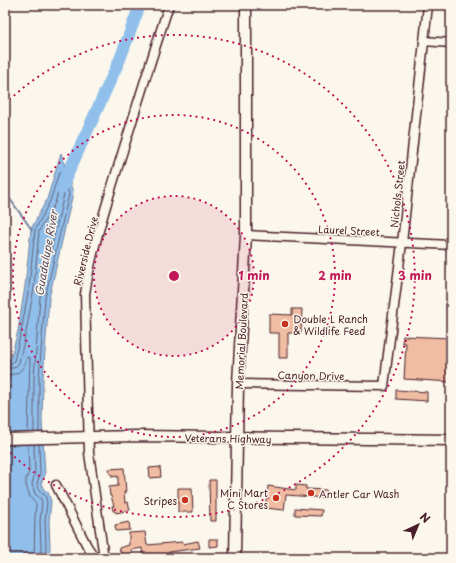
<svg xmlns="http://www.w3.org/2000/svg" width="456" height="563" viewBox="0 0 456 563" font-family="'Playpen Sans',sans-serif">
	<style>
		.water { fill: #8fbfea; stroke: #737f9e }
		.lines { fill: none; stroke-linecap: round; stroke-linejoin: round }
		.shore { stroke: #665f77; stroke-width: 1 }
		.stream { stroke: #737f9e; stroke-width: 2 }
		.river { stroke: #8fbfea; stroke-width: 12 }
		.building { fill: #f0bca2; stroke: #4a1f2b }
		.minor-casing { stroke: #4a1f2b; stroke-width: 11 }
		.major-casing { stroke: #4a1f2b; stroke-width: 13 }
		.minor { stroke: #fbf7ec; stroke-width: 8 }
		.major { stroke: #fbf7ec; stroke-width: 10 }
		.ring { fill: none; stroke: #c2185b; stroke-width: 2; stroke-dasharray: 2 4 }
		.poi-dot { fill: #c8321e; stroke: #fbf7ec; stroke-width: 1.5 }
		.labels { text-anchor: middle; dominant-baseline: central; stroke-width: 3; stroke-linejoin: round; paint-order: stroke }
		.street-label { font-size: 10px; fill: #4a1f2b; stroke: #fbf7ec }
		.poi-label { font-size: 10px; fill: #4a1f2b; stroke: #fbf7ec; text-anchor: start }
		.water-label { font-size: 11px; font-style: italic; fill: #5f4f64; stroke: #fbf7ec }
		.centre { fill: #c2185b; stroke: #fbf7ec; stroke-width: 2 }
		.ring-label { font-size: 12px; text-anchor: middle; font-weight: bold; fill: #c2185b; stroke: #fbf7ec; stroke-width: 3; stroke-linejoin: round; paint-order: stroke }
	</style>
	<rect width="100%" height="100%" fill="#fbf7ec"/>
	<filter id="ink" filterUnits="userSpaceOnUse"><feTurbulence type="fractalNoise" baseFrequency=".025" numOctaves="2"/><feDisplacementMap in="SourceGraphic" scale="8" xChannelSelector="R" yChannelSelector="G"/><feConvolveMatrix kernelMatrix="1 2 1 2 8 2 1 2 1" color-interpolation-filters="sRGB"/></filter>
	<g filter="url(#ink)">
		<!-- water -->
		<path class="water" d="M 61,153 L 73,193 L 49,298 L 43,378 L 42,420 L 45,475 L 41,483 L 44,490 L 48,492 L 51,501 L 49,522 L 50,549 L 49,558 L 5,558 L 5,355 L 10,360 L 18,331 L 25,286 L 31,229 L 47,199 Z"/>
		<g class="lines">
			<!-- shore -->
			<g class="shore">
				<path d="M 5,361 L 10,364 L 14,361 L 21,332 L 29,287 L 35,230 L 50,201 L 59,173 L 62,171 L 69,194 L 45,298 L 39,378 L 39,432"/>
				<path d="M 5,368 L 14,368 L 19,363 L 26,332 L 34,288 L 39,231 L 55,203 L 59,189 L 62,188 L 64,194 L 40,297 L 34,378 L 34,432"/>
				<path d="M 5,374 C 18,377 24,369 27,357 L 30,358 L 28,432"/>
				<path d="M 28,444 L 29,472 L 26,479 L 26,485 L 30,497 L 36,504 C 34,522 35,540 34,558"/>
				<path d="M 34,444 L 35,473 L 32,484 L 35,494 L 41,499 L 42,503 L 40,521 L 41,548 L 40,558"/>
				<path d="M 39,444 L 40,474 L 37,483 L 40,492 L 45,495 L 47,502 L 45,521 L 46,548 L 45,558"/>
			</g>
			<!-- stream -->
			<path class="stream" d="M 5,192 L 32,230"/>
			<!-- river -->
			<path class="river" d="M 61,189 L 120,59 L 140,5"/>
		</g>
		<!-- building -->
		<g class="building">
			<path d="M 292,309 L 302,309 L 301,333 L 288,333 L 288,358 L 279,358 L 279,333 L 269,333 L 269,314 L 292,315 Z"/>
			<path d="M 403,336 L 451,338 L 450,382 L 404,379 L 406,343 L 402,343 Z"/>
			<path d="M 396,390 L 427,392 L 427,401 L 396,399 Z"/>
			<path d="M 160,467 L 161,477 L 150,478 L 149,468 Z"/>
			<path d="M 124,468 L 126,492 L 124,492 L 125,503 L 128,502 L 130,510 L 116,513 L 115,511 L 113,511 L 112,506 L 114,506 L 111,496 L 110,496 L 109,487 L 118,486 L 118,476 L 112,477 L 112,474 L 110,474 L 109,469 Z"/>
			<path d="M 209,480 L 216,480 L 216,521 L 210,521 Z"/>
			<path d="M 296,485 L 306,486 L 306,489 L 327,490 L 326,498 L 286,495 L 284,510 L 265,508 L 268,486 L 296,490 Z"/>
			<path d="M 178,488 L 192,488 L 193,512 L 178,512 Z"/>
			<path d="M 295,508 L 322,510 L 321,516 L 295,515 Z"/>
			<path d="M 129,522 L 130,530 L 116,531 L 115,525 Z"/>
			<path d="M 145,532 L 147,545 L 182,542 L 183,544 L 198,541 L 200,548 L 169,552 L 169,556 L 143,555 L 142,548 L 131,550 L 132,554 L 122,556 L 119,548 L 129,545 L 129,533 Z"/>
			<path d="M 209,539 L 218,539 L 218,546 L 209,547 Z"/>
		</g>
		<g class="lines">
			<defs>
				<g id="minor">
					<path d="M 424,41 L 451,43"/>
					<path d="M 246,235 L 451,245"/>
					<path d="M 238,384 L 384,386 L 402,243 L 428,5"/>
					<path d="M 56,485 L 87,546 L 95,558"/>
					<path d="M 104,558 L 89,453 L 85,294 C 91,253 105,209 117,170 C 134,115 151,60 169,5"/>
				</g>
				<g id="major">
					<path d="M 5,439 L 137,436 L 451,440"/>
					<path d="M 235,558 L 238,384 L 246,235 L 246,5"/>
				</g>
			</defs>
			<!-- minor casing -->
			<use href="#minor" class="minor-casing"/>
			<!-- major casing -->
			<use href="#major" class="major-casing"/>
			<!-- minor -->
			<use href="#minor" class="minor"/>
			<!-- major -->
			<use href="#major" class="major"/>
		</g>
	</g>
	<!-- distance rings -->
	<circle cx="174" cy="276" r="80" fill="#c2185b" fill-opacity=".12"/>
	<g class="ring">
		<circle cx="174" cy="276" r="80"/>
		<circle cx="174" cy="276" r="161"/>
		<path d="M5 104A241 241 0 1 1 5 448"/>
	</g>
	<!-- markers -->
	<g class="poi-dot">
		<circle cx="285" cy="324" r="4"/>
		<circle cx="311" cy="493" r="4"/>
		<circle cx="276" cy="498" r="4"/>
		<circle cx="185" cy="500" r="4"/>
	</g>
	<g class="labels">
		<!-- street labels -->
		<g class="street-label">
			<text transform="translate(397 194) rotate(-84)">Nichols Street</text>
			<text transform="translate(349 230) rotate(3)">Laurel Street</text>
			<text transform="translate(85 251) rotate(-76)">Riverside Drive</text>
			<text transform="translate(241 341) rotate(-87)">Memorial Boulevard</text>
			<text transform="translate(311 375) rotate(1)">Canyon Drive</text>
			<text transform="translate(228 438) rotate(1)">Veterans Highway</text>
		</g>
		<!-- poi labels -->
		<g class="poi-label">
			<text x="293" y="318">Double L Ranch<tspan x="293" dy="12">&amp; Wildlife Feed</tspan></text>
			<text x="268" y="492" text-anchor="end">Mini Mart<tspan x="268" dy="12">C Stores</tspan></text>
			<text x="319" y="493">Antler Car Wash</text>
			<text x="177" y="500" text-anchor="end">Stripes</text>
		</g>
		<!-- water labels -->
		<g class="water-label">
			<text transform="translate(46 253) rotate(-80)">Guadalupe River</text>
		</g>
	</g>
	<circle cx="174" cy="276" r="6" class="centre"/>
	<g class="ring-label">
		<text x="254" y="280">1 min</text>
		<text x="335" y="280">2 min</text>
		<text x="415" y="280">3 min</text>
	</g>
	<!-- margin -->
	<rect width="456" height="563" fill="none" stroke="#fbf7ec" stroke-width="20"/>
	<rect x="10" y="10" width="436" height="543" fill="none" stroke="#4a1f2b" stroke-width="1.5" filter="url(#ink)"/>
	<!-- north arrow -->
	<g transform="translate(418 525) rotate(44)" stroke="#fbf7ec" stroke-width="3" paint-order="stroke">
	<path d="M0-3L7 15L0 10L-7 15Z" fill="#4a1f2b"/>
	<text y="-6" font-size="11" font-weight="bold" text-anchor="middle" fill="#4a1f2b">N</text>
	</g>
</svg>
